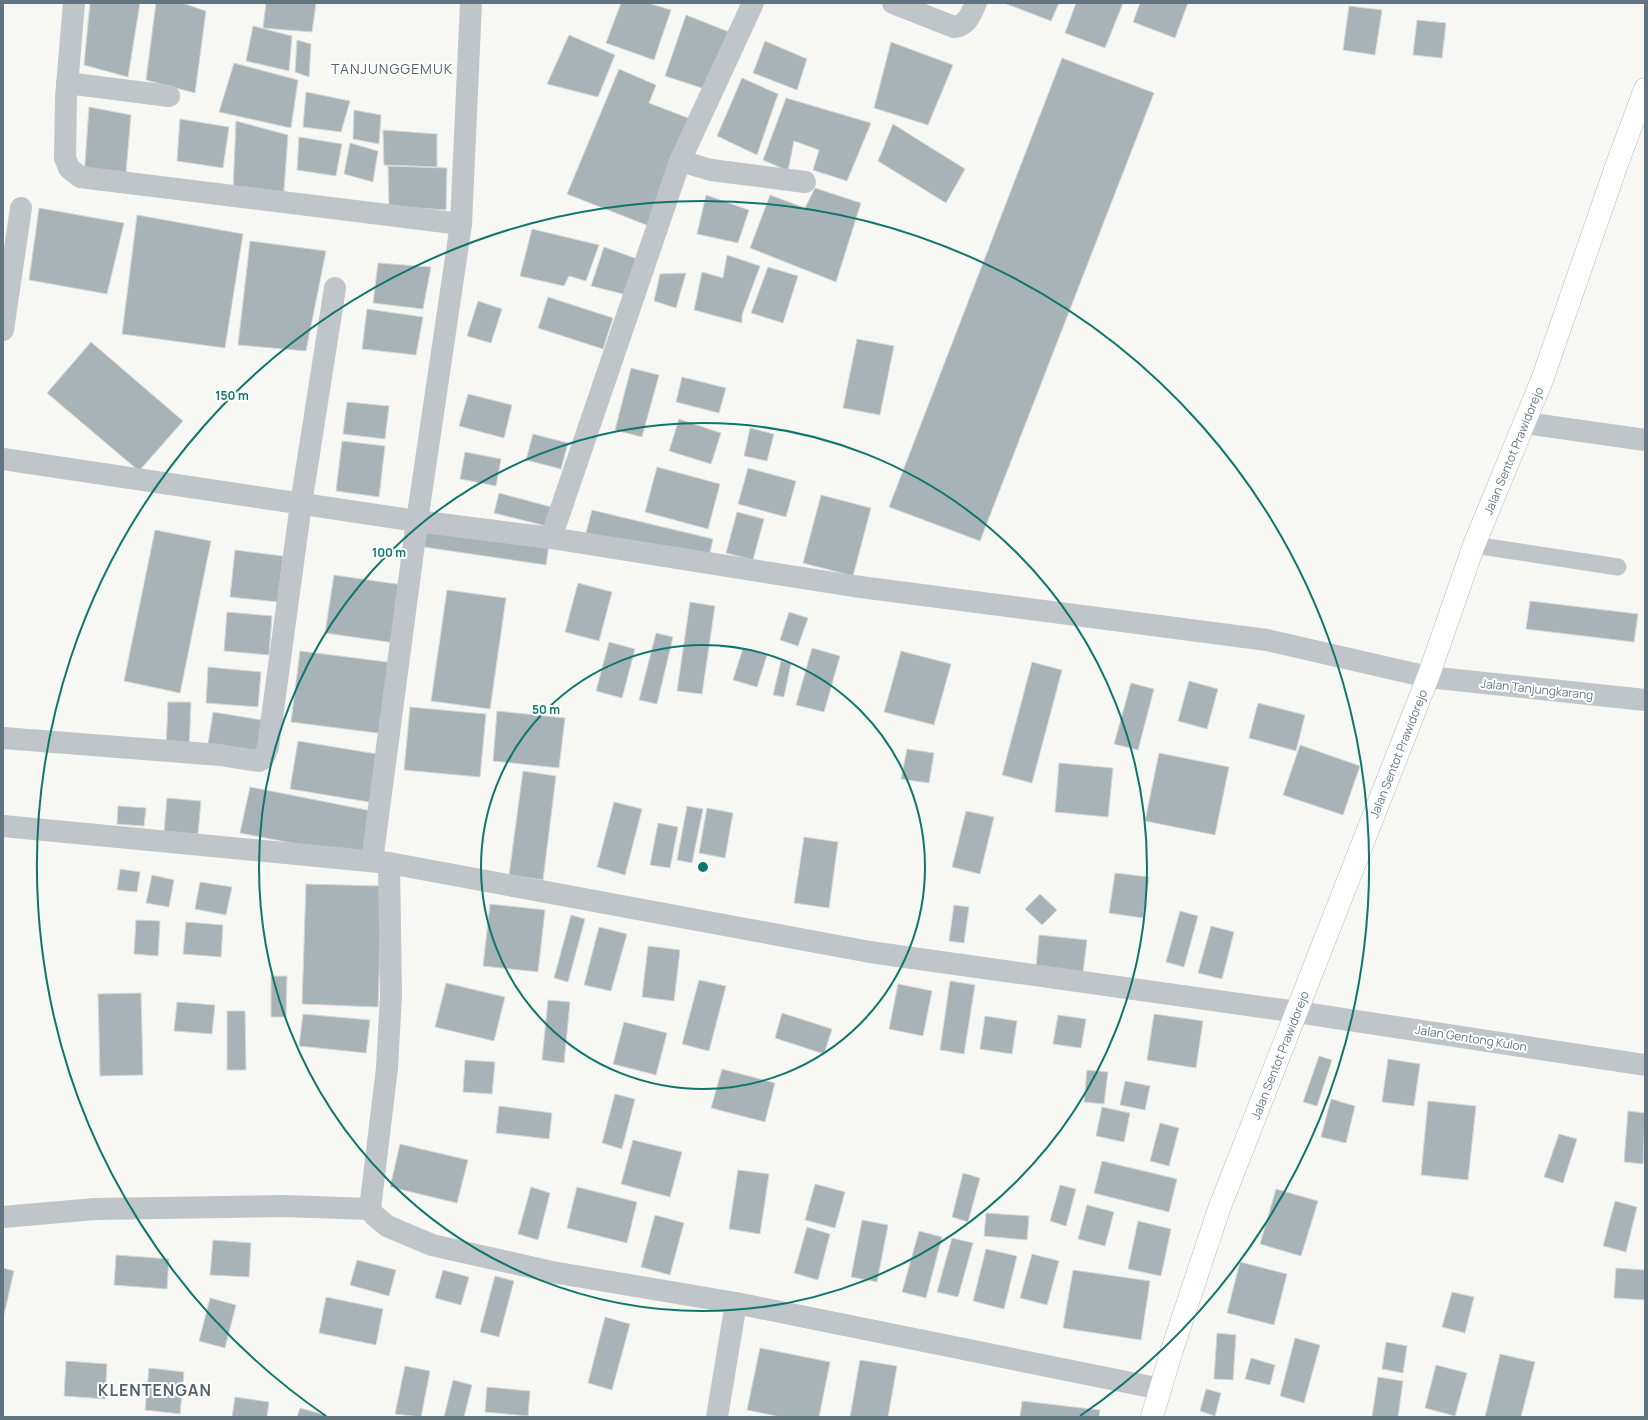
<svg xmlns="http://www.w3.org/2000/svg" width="1648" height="1420" viewBox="0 0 1648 1420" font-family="Manrope,sans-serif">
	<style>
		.building { fill: #a8b3b7; stroke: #d8d8d6 }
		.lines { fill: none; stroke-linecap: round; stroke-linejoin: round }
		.secondary-casing { stroke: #b1b9bd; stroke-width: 23 }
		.service { stroke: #bfc5c8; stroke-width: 17 }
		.minor { stroke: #bfc5c8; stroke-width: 22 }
		.tertiary { stroke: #bfc5c8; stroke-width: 22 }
		.secondary { stroke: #fff; stroke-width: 22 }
		.ring { fill: none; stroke: #0f766e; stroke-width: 2 }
		.labels { text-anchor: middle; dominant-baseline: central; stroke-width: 4; stroke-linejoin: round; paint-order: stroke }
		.street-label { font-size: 12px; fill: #607580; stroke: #fff }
		.quarter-label { font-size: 14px; letter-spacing: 1px; fill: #53626b; stroke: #fff }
		.district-label { font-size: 16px; font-weight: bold; letter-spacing: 1px; fill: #53626b; stroke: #fff }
		.centre { fill: #0f766e; stroke: #fff; stroke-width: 2 }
		.ring-label { font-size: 12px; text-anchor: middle; font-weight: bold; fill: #0f766e; stroke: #fff; stroke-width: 4; stroke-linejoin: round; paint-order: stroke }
	</style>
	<rect width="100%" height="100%" fill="#f7f7f3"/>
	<!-- building -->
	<g class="building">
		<path d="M 90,3 L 140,3 L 128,77 L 84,65 Z"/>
		<path d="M 156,3 L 182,3 L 206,11 L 195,93 L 146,80 Z"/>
		<path d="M 266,3 L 316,3 L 312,32 L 263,28 Z"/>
		<path d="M 621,3 L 648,3 L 671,10 L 654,60 L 606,43 Z"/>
		<path d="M 1004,3 L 1059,3 L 1051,21 Z"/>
		<path d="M 1076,3 L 1123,3 L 1105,48 L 1065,33 Z"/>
		<path d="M 1140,3 L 1188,3 L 1175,38 L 1133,22 Z"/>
		<path d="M 1349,6 L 1382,10 L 1375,55 L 1343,50 Z"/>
		<path d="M 686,15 L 737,35 L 708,90 L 665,76 Z"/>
		<path d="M 1417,20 L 1446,23 L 1442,58 L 1413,55 Z"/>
		<path d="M 253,26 L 292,36 L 289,71 L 246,61 Z"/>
		<path d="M 569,35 L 615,55 L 598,97 L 547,84 Z"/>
		<path d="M 297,40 L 311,44 L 309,77 L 295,72 Z"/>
		<path d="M 765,41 L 807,59 L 797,90 L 753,73 Z"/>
		<path d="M 891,42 L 953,65 L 928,125 L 874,108 Z"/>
		<path d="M 1062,58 L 1154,93 L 980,541 L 889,507 Z"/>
		<path d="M 234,63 L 298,80 L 291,128 L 219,112 Z"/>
		<path d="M 619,69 L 656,85 L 649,103 L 696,121 L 649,226 L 567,194 Z"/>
		<path d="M 742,78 L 778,94 L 757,155 L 717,136 Z"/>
		<path d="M 306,92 L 350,101 L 341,132 L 303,127 Z"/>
		<path d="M 786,98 L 871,123 L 847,181 L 813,170 L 819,150 L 794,141 L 788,171 L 763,160 Z"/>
		<path d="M 89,107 L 131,115 L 125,183 L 84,177 Z"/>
		<path d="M 354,110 L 381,115 L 379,144 L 353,139 Z"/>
		<path d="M 180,119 L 229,127 L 223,168 L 177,161 Z"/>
		<path d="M 236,121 L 288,135 L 283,203 L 233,191 Z"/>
		<path d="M 893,124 L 965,169 L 946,203 L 878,161 Z"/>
		<path d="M 383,130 L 437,134 L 437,167 L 384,165 Z"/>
		<path d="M 299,137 L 342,144 L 336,176 L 297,170 Z"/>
		<path d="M 350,143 L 378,151 L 373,182 L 344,174 Z"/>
		<path d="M 388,166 L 447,168 L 446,210 L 389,206 Z"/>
		<path d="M 815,188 L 861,203 L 836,282 L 750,248 L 770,195 L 805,208 Z"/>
		<path d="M 706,195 L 749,210 L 738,243 L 697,234 Z"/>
		<path d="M 39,208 L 124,223 L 107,294 L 29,280 Z"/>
		<path d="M 137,215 L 243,234 L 225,348 L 122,334 Z"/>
		<path d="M 532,229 L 599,245 L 586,281 L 569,276 L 564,286 L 520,276 Z"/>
		<path d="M 250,241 L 326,251 L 306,351 L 238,345 Z"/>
		<path d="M 604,247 L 643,261 L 631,296 L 591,286 Z"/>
		<path d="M 727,255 L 760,266 L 742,315 L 742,323 L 694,310 L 702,272 L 723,278 Z"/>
		<path d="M 378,263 L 431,267 L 423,309 L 373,303 Z"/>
		<path d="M 768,267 L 798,276 L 783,323 L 751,313 Z"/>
		<path d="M 686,273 L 676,308 L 654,301 L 660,274 Z"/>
		<path d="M 548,297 L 613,318 L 603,349 L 538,328 Z"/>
		<path d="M 478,301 L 502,309 L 491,343 L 467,336 Z"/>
		<path d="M 367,309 L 423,317 L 416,355 L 362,349 Z"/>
		<path d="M 857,339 L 894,346 L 880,415 L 843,408 Z"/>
		<path d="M 91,342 L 183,421 L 139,471 L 47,393 Z"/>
		<path d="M 631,368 L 659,375 L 642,437 L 615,430 Z"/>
		<path d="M 682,377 L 726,388 L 719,413 L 676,402 Z"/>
		<path d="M 468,394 L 512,405 L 504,438 L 459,426 Z"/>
		<path d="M 347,402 L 389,406 L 385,439 L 343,434 Z"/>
		<path d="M 679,419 L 721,433 L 711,464 L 669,451 Z"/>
		<path d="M 750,428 L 774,434 L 767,461 L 744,456 Z"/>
		<path d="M 533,434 L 568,443 L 561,469 L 526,460 Z"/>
		<path d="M 342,441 L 385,446 L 379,497 L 336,491 Z"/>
		<path d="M 465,452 L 501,459 L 496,486 L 460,479 Z"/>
		<path d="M 657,467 L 720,484 L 708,529 L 645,512 Z"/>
		<path d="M 748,468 L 796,481 L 786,517 L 738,504 Z"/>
		<path d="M 499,493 L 555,508 L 550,527 L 494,513 Z"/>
		<path d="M 821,495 L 871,508 L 853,576 L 803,563 Z"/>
		<path d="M 592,510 L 713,539 L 708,561 L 586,533 Z"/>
		<path d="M 737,512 L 764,519 L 753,560 L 726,553 Z"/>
		<path d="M 427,527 L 549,544 L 546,565 L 424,547 Z"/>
		<path d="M 155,530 L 211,541 L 180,693 L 124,681 Z"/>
		<path d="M 235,550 L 283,556 L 278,602 L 230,597 Z"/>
		<path d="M 334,575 L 403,585 L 395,643 L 325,633 Z"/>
		<path d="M 578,583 L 612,592 L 599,641 L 565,632 Z"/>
		<path d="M 447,590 L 506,598 L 490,709 L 431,701 Z"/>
		<path d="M 1530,601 L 1638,614 L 1634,642 L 1526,629 Z"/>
		<path d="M 690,602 L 715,606 L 702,694 L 677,691 Z"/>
		<path d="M 227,612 L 272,616 L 269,655 L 224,651 Z"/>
		<path d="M 789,612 L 808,618 L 798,646 L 780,640 Z"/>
		<path d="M 656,633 L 673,637 L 657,704 L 639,700 Z"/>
		<path d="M 609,642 L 635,649 L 622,698 L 596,691 Z"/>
		<path d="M 743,648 L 767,655 L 757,687 L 733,680 Z"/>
		<path d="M 812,648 L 840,656 L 824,712 L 796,705 Z"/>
		<path d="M 300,651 L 395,663 L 385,734 L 291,722 Z"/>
		<path d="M 901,651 L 951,664 L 934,725 L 884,712 Z"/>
		<path d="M 781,661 L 791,663 L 784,697 L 773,695 Z"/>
		<path d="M 1032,662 L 1062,670 L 1032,783 L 1002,775 Z"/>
		<path d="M 208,667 L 261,672 L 258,707 L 206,703 Z"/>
		<path d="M 1189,681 L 1218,689 L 1207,729 L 1178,721 Z"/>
		<path d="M 1131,683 L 1154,689 L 1138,750 L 1114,744 Z"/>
		<path d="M 168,702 L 191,702 L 189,750 L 166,749 Z"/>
		<path d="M 1258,703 L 1305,715 L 1296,751 L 1249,738 Z"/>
		<path d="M 410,707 L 486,714 L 480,777 L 404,770 Z"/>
		<path d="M 497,711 L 565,718 L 559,768 L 493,761 Z"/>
		<path d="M 213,712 L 262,720 L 256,758 L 207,751 Z"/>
		<path d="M 298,741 L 383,755 L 375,803 L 290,789 Z"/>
		<path d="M 1300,745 L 1360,766 L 1343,815 L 1283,795 Z"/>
		<path d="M 907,749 L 934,753 L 929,783 L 901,779 Z"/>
		<path d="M 1159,753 L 1229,767 L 1215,835 L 1145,821 Z"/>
		<path d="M 1059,763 L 1113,768 L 1108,817 L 1055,812 Z"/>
		<path d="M 523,771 L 556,776 L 543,880 L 509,875 Z"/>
		<path d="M 250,787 L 377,812 L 368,858 L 240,833 Z"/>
		<path d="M 167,798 L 201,801 L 198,834 L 164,832 Z"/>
		<path d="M 614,802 L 642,809 L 625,875 L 597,867 Z"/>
		<path d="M 118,806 L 146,808 L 144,826 L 117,824 Z"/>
		<path d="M 687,806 L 703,809 L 692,863 L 677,860 Z"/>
		<path d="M 707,808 L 733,813 L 725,858 L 699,853 Z"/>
		<path d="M 966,811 L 994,817 L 980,874 L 952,867 Z"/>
		<path d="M 658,823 L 678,827 L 670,868 L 650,865 Z"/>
		<path d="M 804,837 L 838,842 L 829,908 L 794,903 Z"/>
		<path d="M 120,869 L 140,872 L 137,892 L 117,890 Z"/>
		<path d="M 1115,873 L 1149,877 L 1143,918 L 1109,913 Z"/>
		<path d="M 152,875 L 174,880 L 169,907 L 146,903 Z"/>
		<path d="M 200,882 L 232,887 L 226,915 L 195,909 Z"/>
		<path d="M 306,884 L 382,886 L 378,1007 L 302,1004 Z"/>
		<path d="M 1040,894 L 1057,910 L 1042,925 L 1025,909 Z"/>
		<path d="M 490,904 L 545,910 L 538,972 L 483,966 Z"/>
		<path d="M 954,905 L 969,907 L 964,943 L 949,941 Z"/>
		<path d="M 1180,911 L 1198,916 L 1184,967 L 1166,962 Z"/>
		<path d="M 571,915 L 585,919 L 568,982 L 554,978 Z"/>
		<path d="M 136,920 L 160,921 L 158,956 L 134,954 Z"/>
		<path d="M 186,922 L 223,925 L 221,957 L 183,954 Z"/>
		<path d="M 1211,926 L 1234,932 L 1222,979 L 1198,973 Z"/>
		<path d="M 599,927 L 627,934 L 611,991 L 584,985 Z"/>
		<path d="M 1039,935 L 1087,940 L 1083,973 L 1036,967 Z"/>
		<path d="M 648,946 L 680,950 L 674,1001 L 642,997 Z"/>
		<path d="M 271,976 L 287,976 L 286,1017 L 271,1017 Z"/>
		<path d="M 699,980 L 726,986 L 709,1051 L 682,1044 Z"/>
		<path d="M 950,981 L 975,985 L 964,1054 L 940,1050 Z"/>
		<path d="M 446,983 L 505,997 L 494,1041 L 435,1027 Z"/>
		<path d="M 898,984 L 932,991 L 923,1036 L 889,1029 Z"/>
		<path d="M 141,993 L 143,1075 L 100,1076 L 98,994 Z"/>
		<path d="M 548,1000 L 570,1002 L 564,1063 L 542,1060 Z"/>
		<path d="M 177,1002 L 215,1005 L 212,1034 L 174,1031 Z"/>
		<path d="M 227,1011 L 245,1011 L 246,1070 L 227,1070 Z"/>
		<path d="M 782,1013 L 832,1029 L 824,1054 L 775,1038 Z"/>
		<path d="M 303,1014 L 370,1020 L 366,1053 L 299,1046 Z"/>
		<path d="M 1154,1014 L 1203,1021 L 1196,1068 L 1147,1060 Z"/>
		<path d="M 1058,1015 L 1086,1019 L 1081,1048 L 1053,1044 Z"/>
		<path d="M 985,1016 L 1017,1021 L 1012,1054 L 980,1049 Z"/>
		<path d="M 624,1022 L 667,1033 L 656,1075 L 613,1064 Z"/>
		<path d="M 1319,1056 L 1332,1060 L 1317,1106 L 1303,1102 Z"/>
		<path d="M 1388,1059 L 1420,1064 L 1414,1106 L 1382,1102 Z"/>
		<path d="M 465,1060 L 495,1062 L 492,1094 L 463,1092 Z"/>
		<path d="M 722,1069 L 775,1083 L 765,1122 L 711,1108 Z"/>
		<path d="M 1087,1070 L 1108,1072 L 1104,1104 L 1084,1102 Z"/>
		<path d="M 1125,1081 L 1150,1086 L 1145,1110 L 1120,1105 Z"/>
		<path d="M 615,1094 L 635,1099 L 622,1149 L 602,1143 Z"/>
		<path d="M 1331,1099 L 1355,1106 L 1346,1143 L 1321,1137 Z"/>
		<path d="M 1428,1101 L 1476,1106 L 1468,1180 L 1421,1175 Z"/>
		<path d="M 499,1106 L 552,1113 L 549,1139 L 496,1133 Z"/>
		<path d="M 1102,1107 L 1130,1113 L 1124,1142 L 1096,1136 Z"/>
		<path d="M 1628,1111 L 1645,1113 L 1643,1164 L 1624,1162 Z"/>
		<path d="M 1160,1123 L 1179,1128 L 1169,1166 L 1150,1161 Z"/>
		<path d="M 1559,1134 L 1577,1139 L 1563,1183 L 1544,1177 Z"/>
		<path d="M 633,1140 L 682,1152 L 670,1197 L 621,1184 Z"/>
		<path d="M 400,1144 L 468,1160 L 457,1203 L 390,1187 Z"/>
		<path d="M 1102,1161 L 1177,1179 L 1169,1212 L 1094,1193 Z"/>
		<path d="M 738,1170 L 769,1174 L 760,1234 L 729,1229 Z"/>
		<path d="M 963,1173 L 980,1178 L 968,1222 L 952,1217 Z"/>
		<path d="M 815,1184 L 845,1192 L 835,1228 L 805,1220 Z"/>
		<path d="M 1060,1185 L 1076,1189 L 1066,1226 L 1050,1221 Z"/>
		<path d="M 531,1187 L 550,1193 L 538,1240 L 518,1234 Z"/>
		<path d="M 577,1187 L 637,1202 L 627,1243 L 567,1228 Z"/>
		<path d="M 1276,1189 L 1318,1201 L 1301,1256 L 1260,1244 Z"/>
		<path d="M 1615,1201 L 1637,1207 L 1626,1252 L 1603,1246 Z"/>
		<path d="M 1087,1205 L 1114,1212 L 1105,1246 L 1078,1239 Z"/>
		<path d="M 986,1213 L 1029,1216 L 1027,1240 L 984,1236 Z"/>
		<path d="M 655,1215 L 684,1223 L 670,1275 L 641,1267 Z"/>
		<path d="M 862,1220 L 888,1225 L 877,1282 L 851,1277 Z"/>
		<path d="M 1138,1221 L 1171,1229 L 1161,1276 L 1128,1269 Z"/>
		<path d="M 807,1227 L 830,1234 L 818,1280 L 794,1273 Z"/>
		<path d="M 919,1231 L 942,1237 L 926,1298 L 902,1292 Z"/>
		<path d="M 952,1238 L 973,1243 L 958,1297 L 937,1292 Z"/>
		<path d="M 213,1240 L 251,1243 L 249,1277 L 210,1275 Z"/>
		<path d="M 986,1249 L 1017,1256 L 1004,1309 L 973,1301 Z"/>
		<path d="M 1032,1254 L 1059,1261 L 1047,1305 L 1020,1298 Z"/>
		<path d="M 116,1255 L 169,1259 L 167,1289 L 114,1285 Z"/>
		<path d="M 357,1260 L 396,1270 L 389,1296 L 350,1285 Z"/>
		<path d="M 1240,1262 L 1287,1274 L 1274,1325 L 1227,1313 Z"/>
		<path d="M 3,1268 L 14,1271 L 3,1319 Z"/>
		<path d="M 1616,1268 L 1645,1270 L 1645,1300 L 1614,1298 Z"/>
		<path d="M 443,1270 L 469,1277 L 461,1305 L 435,1298 Z"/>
		<path d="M 1073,1270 L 1150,1281 L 1141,1340 L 1063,1328 Z"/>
		<path d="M 495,1276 L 514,1281 L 499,1337 L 480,1332 Z"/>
		<path d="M 1452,1292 L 1474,1297 L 1465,1333 L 1442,1327 Z"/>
		<path d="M 326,1297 L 383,1309 L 376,1345 L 319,1333 Z"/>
		<path d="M 210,1298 L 236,1305 L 225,1348 L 199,1341 Z"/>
		<path d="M 605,1317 L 630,1324 L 612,1390 L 588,1383 Z"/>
		<path d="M 1217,1333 L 1236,1335 L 1233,1380 L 1214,1379 Z"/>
		<path d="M 1295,1338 L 1320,1345 L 1304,1403 L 1280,1396 Z"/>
		<path d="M 1386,1342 L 1407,1346 L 1403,1373 L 1382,1369 Z"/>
		<path d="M 760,1348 L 830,1362 L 819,1417 L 781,1417 L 747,1410 Z"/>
		<path d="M 1500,1354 L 1535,1362 L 1521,1417 L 1485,1417 Z"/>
		<path d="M 1251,1358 L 1275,1365 L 1270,1385 L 1245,1379 Z"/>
		<path d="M 860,1360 L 897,1366 L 888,1417 L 850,1417 Z"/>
		<path d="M 66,1361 L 107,1364 L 105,1399 L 64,1396 Z"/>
		<path d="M 1436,1365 L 1467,1373 L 1455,1416 L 1425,1408 Z"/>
		<path d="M 405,1366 L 430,1371 L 421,1417 L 395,1414 Z"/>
		<path d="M 149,1368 L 184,1372 L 180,1414 L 145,1410 Z"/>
		<path d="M 1378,1377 L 1403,1381 L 1398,1417 L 1372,1417 Z"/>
		<path d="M 453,1380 L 472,1385 L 464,1417 L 444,1417 Z"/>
		<path d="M 487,1387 L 530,1391 L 528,1416 L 485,1412 Z"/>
		<path d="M 1206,1389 L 1221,1393 L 1215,1416 L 1200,1411 Z"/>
		<path d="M 235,1397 L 269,1402 L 267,1417 L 232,1417 Z"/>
		<path d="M 1022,1401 L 1100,1410 L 1099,1417 L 1020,1417 Z"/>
		<path d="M 300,1408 L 329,1416 L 329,1417 L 297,1417 Z"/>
	</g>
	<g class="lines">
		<defs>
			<g id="secondary">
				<path id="s1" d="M 1152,1417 L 1171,1353 L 1219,1209 L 1428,677 L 1474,545 L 1542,380 L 1617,164 L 1645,89"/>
			</g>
		</defs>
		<!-- secondary casing -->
		<use href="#secondary" class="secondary-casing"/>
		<!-- service -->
		<path class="service" d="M 1474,545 L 1618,567"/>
		<!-- minor -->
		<g class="minor">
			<path d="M 753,3 L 680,161 L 551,538 L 853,586 L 1267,640 L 1428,677 L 1645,700"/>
			<path d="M 893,3 L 954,27 C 967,26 971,14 976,3"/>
			<path d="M 67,83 L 169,96"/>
			<path d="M 680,161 L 711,170 L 805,182"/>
			<path d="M 461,224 L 471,3"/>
			<path d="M 3,330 L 21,208"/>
			<path d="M 1525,423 L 1645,440"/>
			<path d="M 3,459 L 417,521 L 461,224 L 80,177 L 69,168 L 65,158 L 66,98 L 74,3"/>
			<path d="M 3,738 L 220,755 L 259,761 L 263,759 L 268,747 L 301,504 L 335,288"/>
			<path d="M 372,861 L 417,521 L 551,538"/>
			<path d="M 389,863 L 870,952 L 1297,1012 L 1645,1065"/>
			<path d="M 3,1217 L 95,1209 L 284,1206 L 370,1209"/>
			<path d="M 717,1417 L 736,1303"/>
		</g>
		<!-- tertiary -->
		<path class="tertiary" d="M 3,826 L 389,863 L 391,995 L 387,1068 L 370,1209 L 374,1215 L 387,1226 L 432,1245 L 552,1272 L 736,1303 L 1161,1389"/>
		<!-- secondary -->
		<use href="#secondary" class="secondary"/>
	</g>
	<!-- distance rings -->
	<g class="ring">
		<circle cx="703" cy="867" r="222"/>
		<circle cx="703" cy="867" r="444"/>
		<path d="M326 1416A666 666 0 1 1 1080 1416"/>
	</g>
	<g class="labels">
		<!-- street labels -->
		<g class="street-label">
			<text stroke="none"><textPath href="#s1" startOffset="1032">Jalan Sentot Prawidorejo</textPath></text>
			<text transform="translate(1537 689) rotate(6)">Jalan Tanjungkarang</text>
			<text stroke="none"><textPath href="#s1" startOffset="708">Jalan Sentot Prawidorejo</textPath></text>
			<text transform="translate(1471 1038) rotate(9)">Jalan Gentong Kulon</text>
			<text stroke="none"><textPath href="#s1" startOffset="384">Jalan Sentot Prawidorejo</textPath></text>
		</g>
		<!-- quarter labels -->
		<g class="quarter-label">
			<text x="392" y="68">TANJUNGGEMUK</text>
		</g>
		<!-- district labels -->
		<g class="district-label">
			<text x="155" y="1390">KLENTENGAN</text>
		</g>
	</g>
	<circle cx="703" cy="867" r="6" class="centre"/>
	<g class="ring-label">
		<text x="232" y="400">150 m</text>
		<text x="389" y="557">100 m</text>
		<text x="546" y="714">50 m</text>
	</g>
	<!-- border -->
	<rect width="1648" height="1420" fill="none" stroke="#607580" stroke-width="8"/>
</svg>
